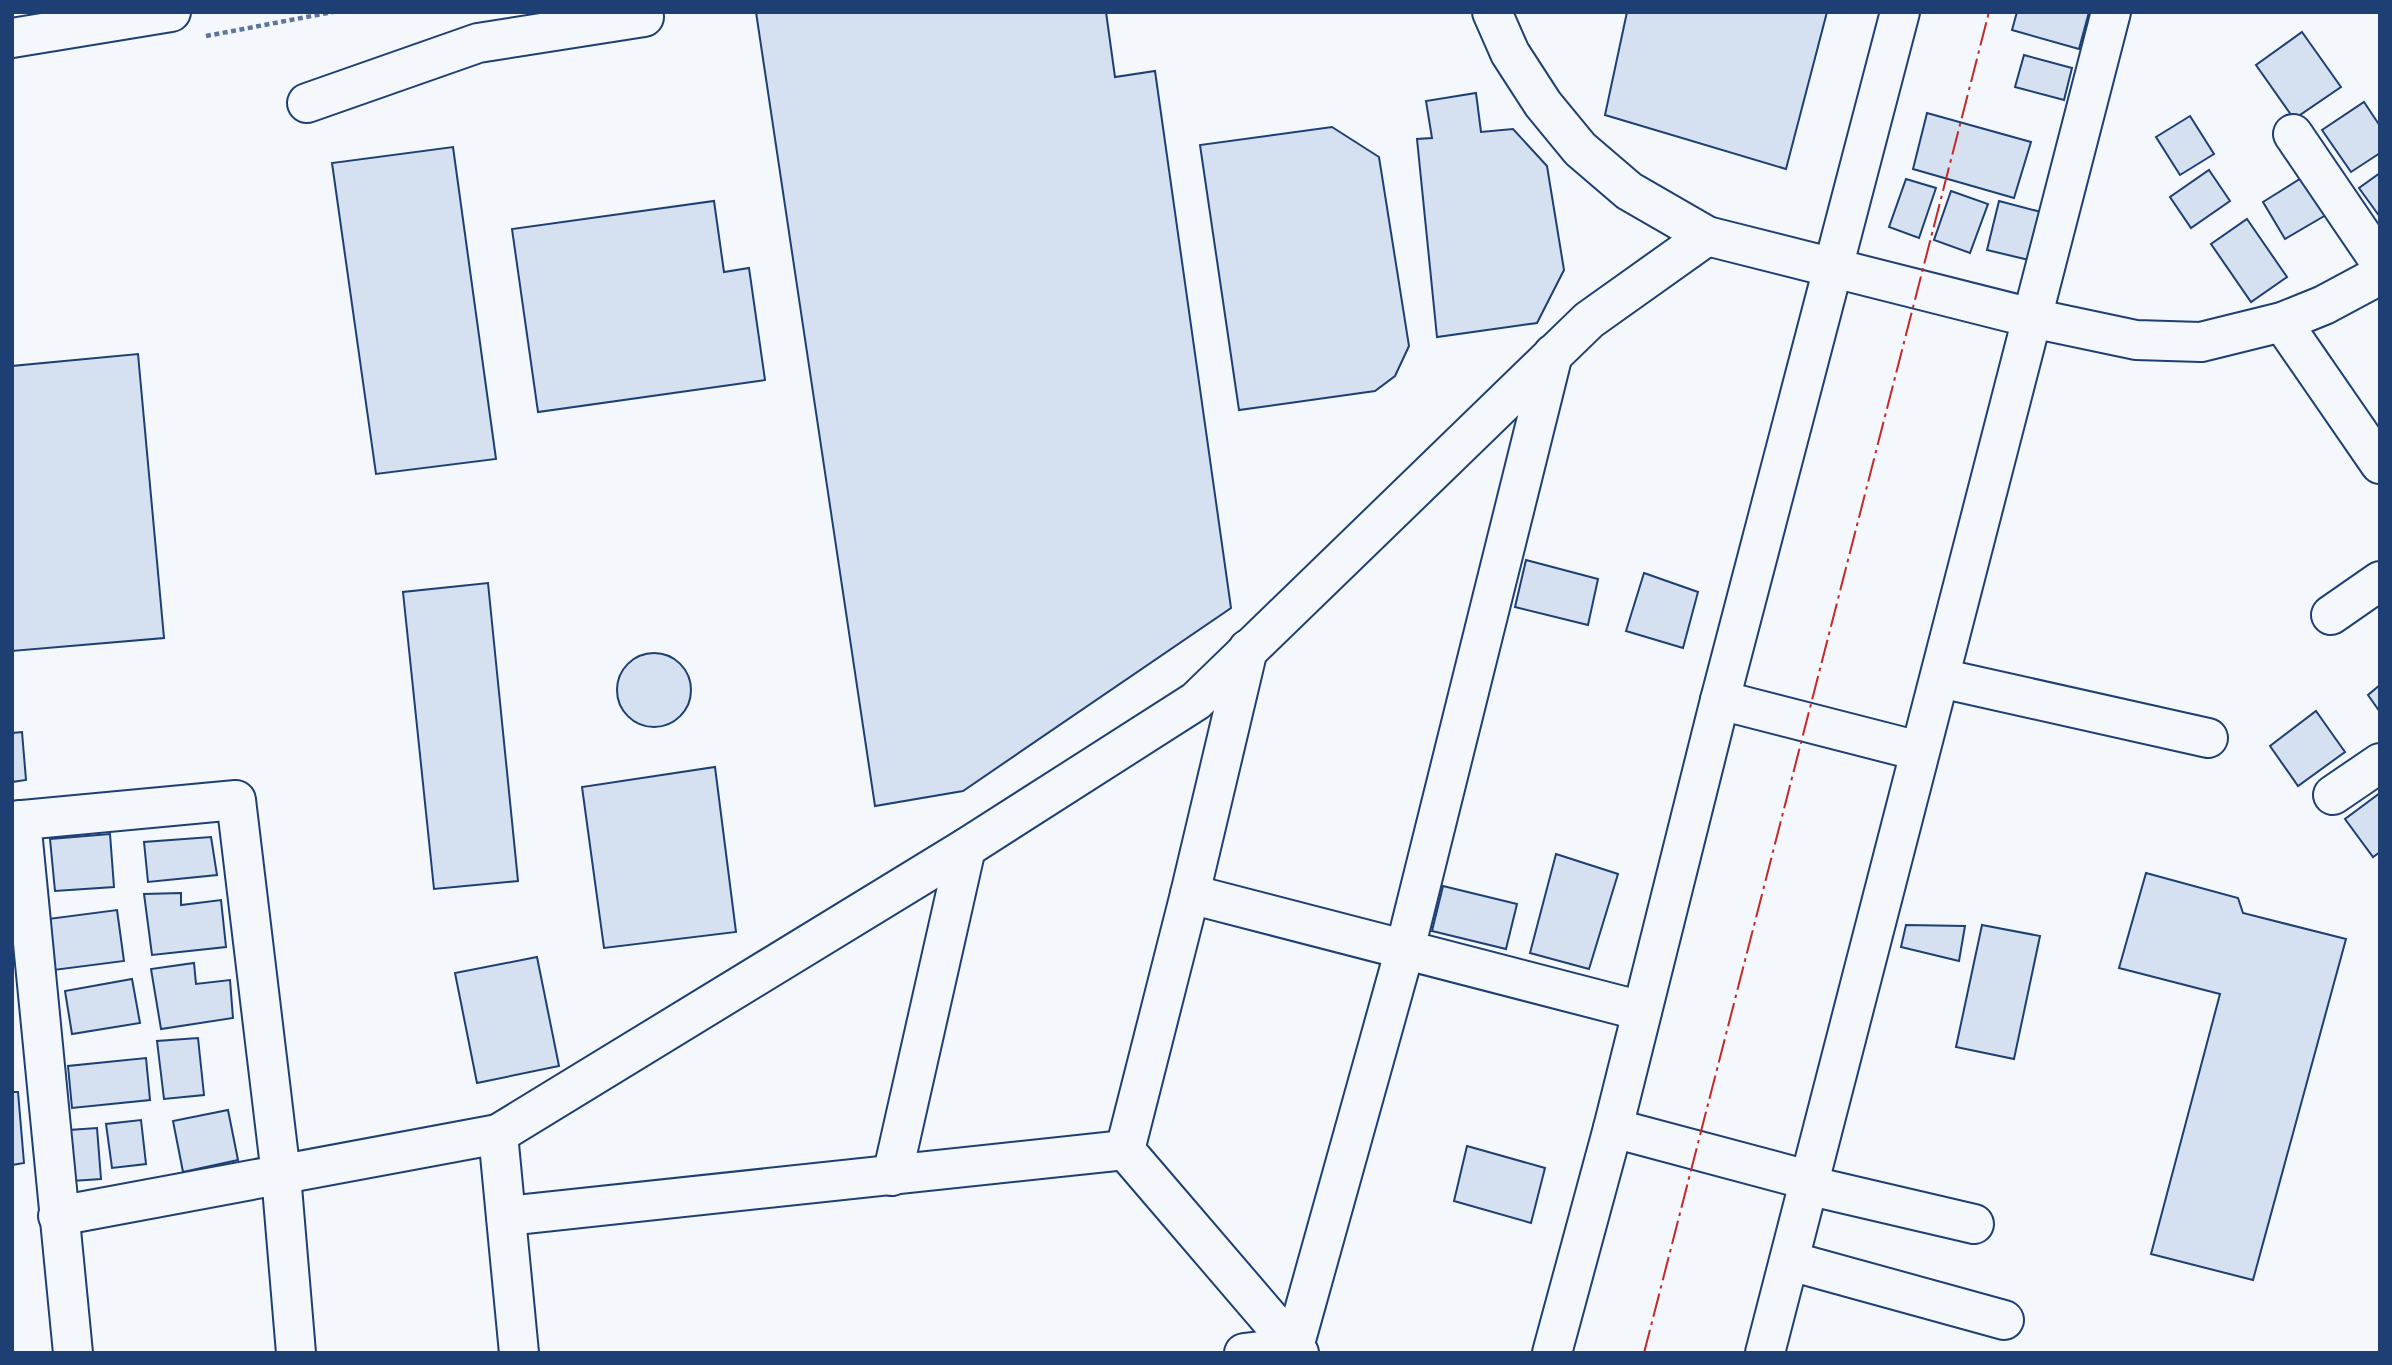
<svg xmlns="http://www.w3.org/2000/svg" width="2392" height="1365" viewBox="0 0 2392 1365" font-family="Figtree,sans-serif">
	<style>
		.building { fill: #d5e0f0; stroke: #1d3f73; stroke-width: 2 }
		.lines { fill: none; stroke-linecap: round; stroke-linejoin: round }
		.minor-casing { stroke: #1d3f73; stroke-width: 42 }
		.major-casing { stroke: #1d3f73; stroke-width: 42 }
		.path { stroke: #5e769c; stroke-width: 4.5; stroke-dasharray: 5 3.5; stroke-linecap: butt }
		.minor { stroke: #f4f7fb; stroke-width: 38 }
		.major { stroke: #f4f7fb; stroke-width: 38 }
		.power { stroke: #c62828; stroke-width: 2; stroke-dasharray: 24 5 3.5 5; stroke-linecap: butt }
	</style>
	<rect width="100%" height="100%" fill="#f4f7fb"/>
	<!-- building -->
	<g class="building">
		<path d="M 756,12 L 1106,12 L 1115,77 L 1155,71 L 1231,608 L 963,791 L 875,806 Z"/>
		<path d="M 1627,12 L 1827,12 L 1786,169 L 1605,115 Z"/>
		<path d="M 2017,12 L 2089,12 L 2079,49 L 2012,30 Z"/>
		<path d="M 2302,32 L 2341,87 L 2294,119 L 2256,65 Z"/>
		<path d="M 2024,55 L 2072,68 L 2064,100 L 2015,87 Z"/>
		<path d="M 1476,93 L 1481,132 L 1513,129 L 1547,166 L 1564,270 L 1537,323 L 1437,337 L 1417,139 L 1432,138 L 1426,101 Z"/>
		<path d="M 2364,102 L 2380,126 L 2380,153 L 2351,172 L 2322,130 Z"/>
		<path d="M 1927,113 L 2031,142 L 2014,198 L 1913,169 Z"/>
		<path d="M 2190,116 L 2214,154 L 2180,175 L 2156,137 Z"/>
		<path d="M 1332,127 L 1379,157 L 1409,346 L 1395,376 L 1375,391 L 1239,410 L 1200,145 Z"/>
		<path d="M 453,147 L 496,459 L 376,474 L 332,163 Z"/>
		<path d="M 2209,170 L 2230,201 L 2191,228 L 2170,197 Z"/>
		<path d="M 2380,173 L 2380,217 L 2359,188 Z"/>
		<path d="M 2303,177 L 2326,215 L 2285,239 L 2263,202 Z"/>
		<path d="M 1906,179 L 1936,188 L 1919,238 L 1889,227 Z"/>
		<path d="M 1951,191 L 1988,204 L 1970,253 L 1934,240 Z"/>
		<path d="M 714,201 L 724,272 L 749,268 L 765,380 L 538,412 L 512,229 Z"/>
		<path d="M 1999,201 L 2041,212 L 2029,260 L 1987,250 Z"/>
		<path d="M 2247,219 L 2287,277 L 2251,302 L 2211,244 Z"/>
		<path d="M 138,354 L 164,638 L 12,651 L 12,366 Z"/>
		<path d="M 1526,560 L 1598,579 L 1588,625 L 1515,607 Z"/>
		<path d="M 1644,573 L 1698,592 L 1683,648 L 1626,631 Z"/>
		<path d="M 488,583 L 518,881 L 434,889 L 403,592 Z"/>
		<circle cx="654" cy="690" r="37"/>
		<path d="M 2380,685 L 2380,712 L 2368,695 Z"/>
		<path d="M 2316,711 L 2345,752 L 2298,786 L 2270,746 Z"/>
		<path d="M 22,732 L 26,780 L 12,782 L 12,733 Z"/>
		<path d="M 715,767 L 736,932 L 604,948 L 582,787 Z"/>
		<path d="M 2380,793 L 2380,852 L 2373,857 L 2345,819 Z"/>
		<path d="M 110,834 L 114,887 L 55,891 L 50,839 Z"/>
		<path d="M 211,837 L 217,875 L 148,882 L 144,842 Z"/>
		<path d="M 1556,854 L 1618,874 L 1589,969 L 1530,953 Z"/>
		<path d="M 2146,873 L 2238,898 L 2243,913 L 2346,939 L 2253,1280 L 2151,1254 L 2220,994 L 2119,968 Z"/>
		<path d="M 1443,886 L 1517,904 L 1506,949 L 1432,931 Z"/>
		<path d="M 181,893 L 181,905 L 221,900 L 226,947 L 152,955 L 144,894 Z"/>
		<path d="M 117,910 L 124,961 L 54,970 L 48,919 Z"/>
		<path d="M 1906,925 L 1965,926 L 1959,961 L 1901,947 Z"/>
		<path d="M 1982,925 L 2040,936 L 2014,1059 L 1956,1047 Z"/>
		<path d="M 537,957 L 559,1066 L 477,1083 L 455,973 Z"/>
		<path d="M 194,963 L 196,984 L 230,980 L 233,1018 L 161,1029 L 151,969 Z"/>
		<path d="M 132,979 L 140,1023 L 72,1034 L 65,991 Z"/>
		<path d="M 198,1038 L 204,1095 L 164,1099 L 157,1041 Z"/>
		<path d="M 146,1058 L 150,1100 L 72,1108 L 68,1066 Z"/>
		<path d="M 12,1092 L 18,1092 L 24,1163 L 12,1165 Z"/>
		<path d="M 228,1110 L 238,1160 L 183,1172 L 173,1121 Z"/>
		<path d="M 141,1120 L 146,1164 L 112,1168 L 106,1124 Z"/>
		<path d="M 97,1128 L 101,1179 L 72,1181 L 69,1130 Z"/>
		<path d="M 1467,1146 L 1545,1168 L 1531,1223 L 1454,1201 Z"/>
	</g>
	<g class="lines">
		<defs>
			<g id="minor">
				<path d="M 1492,12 L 1510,53 L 1543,104 L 1580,149 L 1629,191 L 1707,236 L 2032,318 L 2136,340 L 2201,342 L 2282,322 L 2324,305 L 2380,275"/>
				<path d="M 307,103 L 478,43 L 644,17 L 643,12"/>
				<path d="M 2293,134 L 2380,262"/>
				<path d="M 2282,322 L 2380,464"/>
				<path d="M 2331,615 L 2380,581"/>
				<path d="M 1248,649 L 1190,894 L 1125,1150 L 1299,1353"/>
				<path d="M 1940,678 L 2208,738"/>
				<path d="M 1720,700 L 1919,751"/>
				<path d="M 2333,795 L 2380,763"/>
				<path d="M 21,820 L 73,1353"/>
				<path d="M 12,821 L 236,800 L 281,1175 L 296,1353"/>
				<path d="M 1190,894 L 1642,1011"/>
				<path d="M 1613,1128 L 1808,1180"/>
				<path d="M 498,1134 L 519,1353"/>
				<path d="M 892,1176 L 966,848"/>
				<path d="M 1807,1185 L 1974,1224"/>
				<path d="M 58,1216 L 498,1134 L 966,848 L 1196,701 L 1589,320 L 1707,236"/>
				<path d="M 506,1216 L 1125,1150"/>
				<path d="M 1790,1261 L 2004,1320"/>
				<path d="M 1244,1353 L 1294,1347 L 1405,949 L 1553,354"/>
				<path d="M 1552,1353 L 1613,1128 L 1720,700 L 1900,12"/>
				<path d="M 1765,1353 L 2111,12"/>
			</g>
			<path id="major" d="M 12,38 L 171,12"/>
		</defs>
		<!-- minor casing -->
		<use href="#minor" class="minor-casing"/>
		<!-- major casing -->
		<use href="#major" class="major-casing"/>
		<!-- path -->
		<path class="path" d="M 206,36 L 333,12"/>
		<!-- minor -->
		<use href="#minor" class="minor"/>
		<!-- major -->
		<use href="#major" class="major"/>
		<!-- power -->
		<path class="power" d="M 1644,1353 L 1989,12"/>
	</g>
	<!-- border -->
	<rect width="2392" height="1365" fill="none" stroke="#1d3f73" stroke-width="28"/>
</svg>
